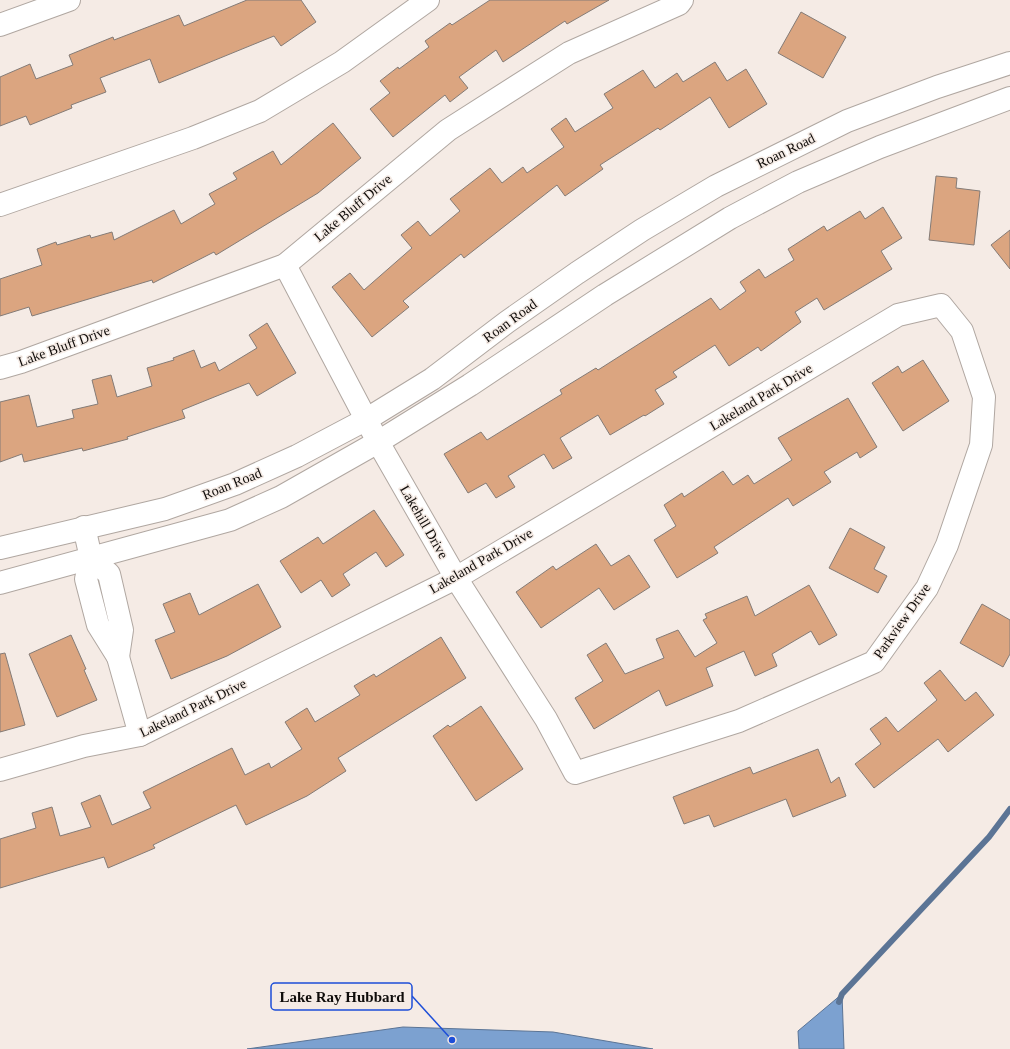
<svg xmlns="http://www.w3.org/2000/svg" width="1010" height="1049" viewBox="0 0 1010 1049" font-family="Georgia,serif">
	<style>
		.water { fill: #7ca1d0; stroke: #5b7495 }
		.lines { fill: none; stroke-linecap: round; stroke-linejoin: round }
		.stream { stroke: #5b7495; stroke-width: 6 }
		.building { fill: #dba580; stroke: #847b76 }
		.minor-casing { stroke: #b0a7a1; stroke-width: 24 }
		.minor { stroke: #fff; stroke-width: 22 }
		.labels { text-anchor: middle; dominant-baseline: central; stroke-width: 3; stroke-linejoin: round; paint-order: stroke }
		.street-label { font-size: 14px; fill: #0f0c0a; stroke: #f5ebe5 }
		.leader { fill: none; stroke: #1d4ed8; stroke-width: 1.5 }
		.callout-dot { fill: #1d4ed8; stroke: #f5ebe5; stroke-width: 1.5 }
		.callout { fill: #f5ebe5; stroke: #1d4ed8; stroke-width: 1.5 }
		.callout-label { font-size: 15px; text-anchor: middle; font-weight: bold; fill: #0f0c0a }
	</style>
	<rect width="100%" height="100%" fill="#f5ebe5"/>
	<!-- water -->
	<g class="water">
		<path d="M 842,994 L 844,1049 L 799,1049 L 798,1031 Z"/>
		<path d="M 403,1027 L 553,1032 L 653,1049 L 247,1049 Z"/>
	</g>
	<g class="lines">
		<!-- stream -->
		<path class="stream" d="M 839,1002 L 842,994 L 989,837 L 1010,809"/>
	</g>
	<!-- building -->
	<g class="building">
		<path d="M 247,0 L 301,0 L 316,22 L 281,46 L 274,36 L 159,83 L 150,59 L 100,78 L 106,92 L 71,105 L 72,108 L 30,125 L 26,116 L 0,126 L 0,77 L 30,64 L 36,79 L 73,65 L 69,55 L 113,37 L 114,40 L 179,15 L 184,26 Z"/>
		<path d="M 490,0 L 609,0 L 567,24 L 565,21 L 503,62 L 496,50 L 459,77 L 468,88 L 450,102 L 445,95 L 393,137 L 370,109 L 390,93 L 380,81 L 398,67 L 399,69 L 429,47 L 425,41 L 450,23 L 452,25 Z"/>
		<path d="M 801,12 L 846,37 L 823,78 L 778,53 Z"/>
		<path d="M 715,62 L 727,81 L 746,69 L 767,104 L 729,128 L 710,97 L 660,130 L 658,128 L 600,165 L 603,169 L 565,196 L 557,185 L 464,258 L 461,254 L 403,301 L 409,307 L 372,337 L 332,287 L 350,273 L 364,290 L 412,248 L 401,235 L 418,221 L 430,236 L 460,211 L 450,199 L 490,168 L 502,183 L 523,167 L 527,173 L 564,147 L 551,129 L 566,118 L 575,132 L 613,108 L 604,94 L 643,70 L 655,88 L 677,73 L 683,82 Z"/>
		<path d="M 333,123 L 361,158 L 318,193 L 216,255 L 214,252 L 153,283 L 152,280 L 32,316 L 29,307 L 0,316 L 0,279 L 42,265 L 37,249 L 56,242 L 57,245 L 90,235 L 91,238 L 112,232 L 114,240 L 174,210 L 181,224 L 215,204 L 209,194 L 237,179 L 233,173 L 273,151 L 281,165 Z"/>
		<path d="M 936,176 L 957,178 L 956,188 L 980,191 L 974,245 L 929,240 Z"/>
		<path d="M 883,207 L 902,238 L 881,251 L 892,269 L 824,310 L 817,298 L 795,312 L 801,322 L 761,351 L 758,347 L 729,366 L 715,345 L 673,372 L 677,377 L 655,390 L 664,404 L 645,416 L 644,415 L 610,435 L 598,415 L 560,438 L 572,458 L 553,469 L 544,454 L 508,476 L 515,487 L 496,498 L 486,483 L 468,493 L 444,454 L 481,432 L 487,440 L 562,394 L 560,390 L 596,368 L 598,370 L 711,298 L 720,310 L 746,291 L 740,282 L 759,269 L 765,278 L 794,260 L 788,249 L 824,226 L 827,231 L 860,211 L 865,219 Z"/>
		<path d="M 1010,230 L 1010,269 L 991,245 Z"/>
		<path d="M 267,323 L 296,373 L 257,396 L 249,383 L 182,410 L 185,418 L 127,437 L 128,439 L 83,451 L 82,448 L 24,462 L 22,454 L 0,462 L 0,402 L 29,395 L 37,427 L 74,418 L 72,410 L 98,404 L 92,380 L 111,375 L 117,397 L 152,386 L 147,368 L 174,360 L 173,358 L 194,350 L 201,368 L 215,362 L 219,371 L 257,348 L 249,335 Z"/>
		<path d="M 923,360 L 949,401 L 903,431 L 872,383 L 898,366 L 902,373 Z"/>
		<path d="M 848,398 L 877,447 L 860,458 L 857,452 L 824,472 L 831,482 L 793,506 L 788,498 L 714,547 L 718,553 L 677,578 L 654,540 L 676,526 L 664,505 L 682,493 L 684,497 L 723,471 L 733,485 L 748,475 L 754,484 L 792,460 L 778,438 Z"/>
		<path d="M 374,510 L 404,555 L 386,567 L 376,552 L 343,574 L 350,585 L 332,597 L 321,580 L 301,593 L 280,561 L 318,537 L 323,544 Z"/>
		<path d="M 850,528 L 885,547 L 874,569 L 887,576 L 878,593 L 829,568 Z"/>
		<path d="M 596,544 L 611,566 L 629,555 L 650,587 L 614,610 L 599,588 L 541,628 L 516,592 L 553,566 L 556,570 Z"/>
		<path d="M 258,584 L 281,627 L 227,656 L 171,679 L 155,640 L 175,632 L 163,604 L 190,593 L 199,615 Z"/>
		<path d="M 809,585 L 837,635 L 819,645 L 811,631 L 772,654 L 777,666 L 755,676 L 744,651 L 706,668 L 713,686 L 666,706 L 659,690 L 594,729 L 575,698 L 603,681 L 587,655 L 606,643 L 625,674 L 664,658 L 656,639 L 678,630 L 695,657 L 717,643 L 703,620 L 707,618 L 705,614 L 747,596 L 755,616 Z"/>
		<path d="M 982,604 L 1010,620 L 1010,654 L 1003,667 L 960,643 Z"/>
		<path d="M 71,635 L 86,669 L 84,670 L 97,700 L 57,717 L 29,654 Z"/>
		<path d="M 441,637 L 466,678 L 338,758 L 346,771 L 307,796 L 246,825 L 236,805 L 153,845 L 155,848 L 108,868 L 104,857 L 0,888 L 0,839 L 36,828 L 32,813 L 52,807 L 60,836 L 91,827 L 81,803 L 100,795 L 112,825 L 151,808 L 143,792 L 232,748 L 245,775 L 269,763 L 271,768 L 302,749 L 285,722 L 307,708 L 315,722 L 360,695 L 354,686 L 374,674 L 376,677 Z"/>
		<path d="M 5,653 L 25,725 L 0,732 L 0,654 Z"/>
		<path d="M 940,670 L 965,701 L 976,692 L 994,715 L 948,752 L 938,739 L 874,788 L 855,764 L 881,744 L 870,729 L 886,717 L 898,732 L 937,700 L 924,683 Z"/>
		<path d="M 481,706 L 523,769 L 476,801 L 433,736 L 448,725 L 450,727 Z"/>
		<path d="M 818,749 L 831,783 L 839,777 L 846,796 L 793,817 L 786,799 L 714,827 L 709,815 L 684,824 L 673,797 L 750,767 L 753,774 Z"/>
	</g>
	<g class="lines">
		<defs>
			<g id="minor">
				<path d="M 0,25 L 69,0"/>
				<path d="M 0,205 L 193,138 L 260,111 L 342,62 L 428,0"/>
				<path d="M 0,368 L 21,362 L 285,265 L 448,130 L 569,53 L 679,4 L 682,0"/>
				<path d="M 84,527 L 91,558 L 86,579 L 98,625 L 118,657 L 122,630 L 109,574 L 91,558"/>
				<path d="M 0,548 L 165,509 L 235,484 L 297,456 L 367,419 L 432,379 L 507,322 L 577,273 L 642,230 L 716,186 L 847,121 L 937,87 L 1010,63"/>
				<path d="M 0,583 L 230,520 L 281,497 L 378,442 L 470,385 L 605,295 L 730,218 L 798,182 L 880,147 L 1010,98"/>
				<path d="M 118,657 L 140,735"/>
				<path d="M 0,770 L 84,746 L 140,735 L 456,578 L 898,315 L 941,305 L 962,331 L 984,397 L 981,445 L 947,545 L 927,588 L 874,662 L 739,721 L 575,773 L 546,719 L 456,578 L 378,442 L 285,265"/>
			</g>
		</defs>
		<!-- minor casing -->
		<use href="#minor" class="minor-casing"/>
		<!-- minor -->
		<use href="#minor" class="minor"/>
	</g>
	<g class="labels">
		<!-- street labels -->
		<g class="street-label">
			<text transform="translate(786 151) rotate(-26)">Roan Road</text>
			<text transform="translate(353 208) rotate(-40)">Lake Bluff Drive</text>
			<text transform="translate(510 321) rotate(-36)">Roan Road</text>
			<text transform="translate(64 346) rotate(-20)">Lake Bluff Drive</text>
			<text transform="translate(761 397) rotate(-31)">Lakeland Park Drive</text>
			<text transform="translate(232 484) rotate(-22)">Roan Road</text>
			<text transform="translate(424 522) rotate(60)">Lakehill Drive</text>
			<text transform="translate(481 561) rotate(-30)">Lakeland Park Drive</text>
			<text transform="translate(902 621) rotate(-55)">Parkview Drive</text>
			<text transform="translate(193 708) rotate(-26)">Lakeland Park Drive</text>
		</g>
	</g>
	<!-- callouts -->
	<path class="leader" d="M452 1040L412 996"/>
	<circle class="callout-dot" cx="452" cy="1040" r="4"/>
	<rect class="callout" x="271" y="983" width="141" height="27" rx="4"/>
	<g class="callout-label">
		<text x="342" y="1002">Lake Ray Hubbard</text>
	</g>
</svg>
